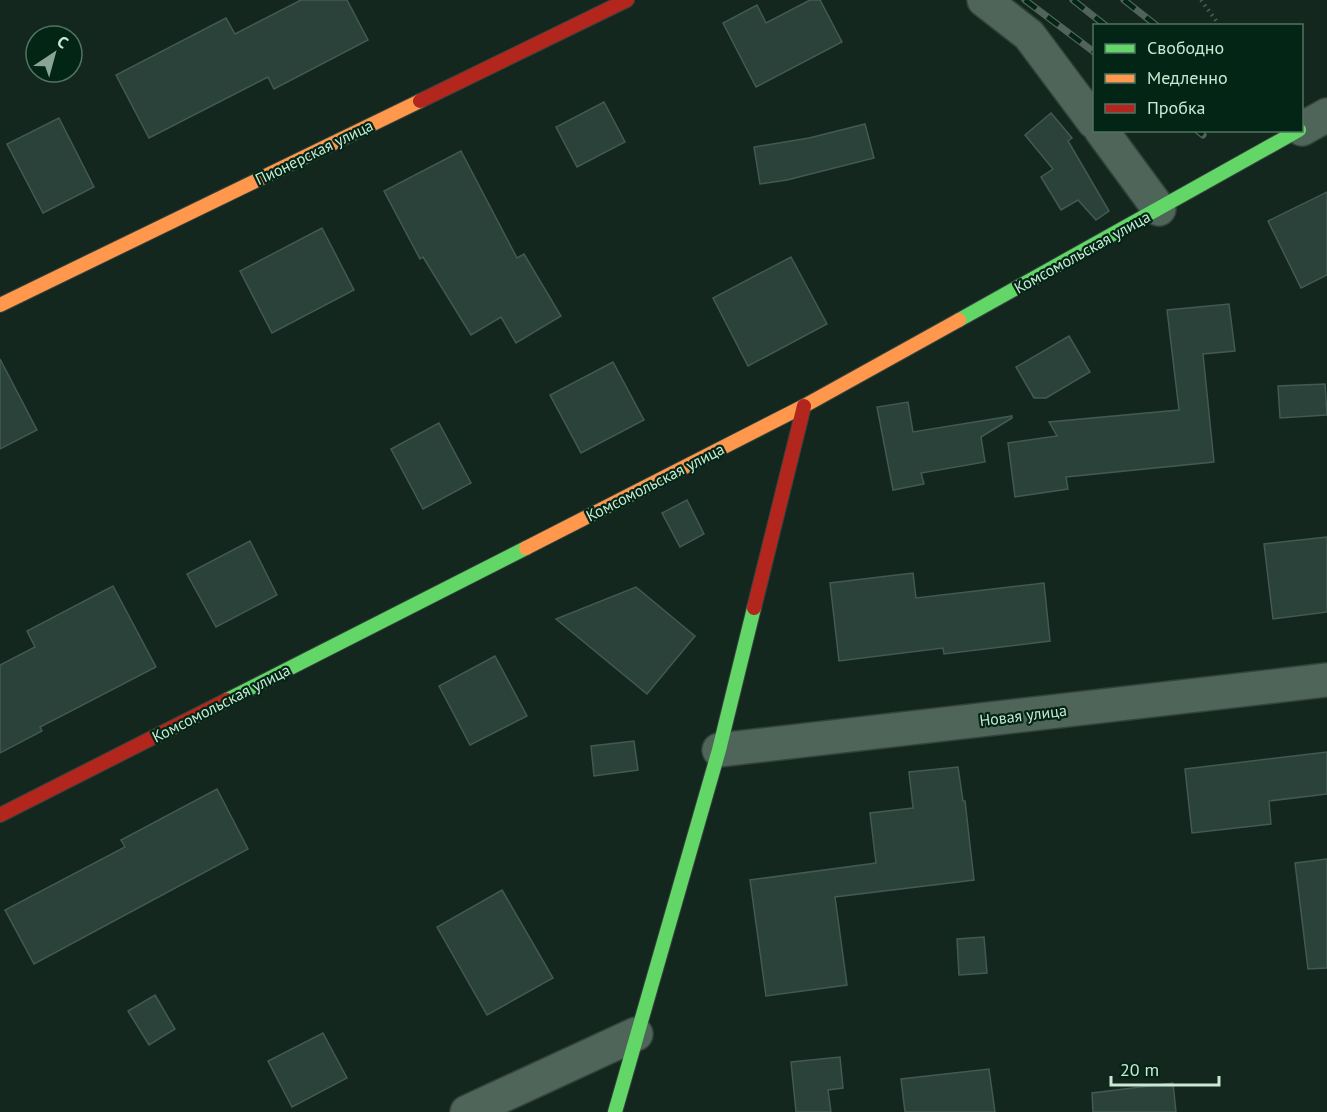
<svg xmlns="http://www.w3.org/2000/svg" width="1327" height="1112" viewBox="0 0 1327 1112" font-family="'PT Sans',sans-serif">
	<style>
		.building { fill: #2b423a; stroke: #415a52; stroke-width: 1.5 }
		.lines { fill: none; stroke-linecap: round; stroke-linejoin: round }
		.street-casing { stroke: #33433b; stroke-width: 36 }
		.fast-casing { stroke: #33433b; stroke-width: 16 }
		.slow-casing { stroke: #33433b; stroke-width: 16 }
		.jam-casing { stroke: #33433b; stroke-width: 16 }
		.path { stroke: #4d5f56; stroke-width: 4; stroke-dasharray: 1.5 4.5; stroke-linecap: butt }
		.street { stroke: #4f655a; stroke-width: 33 }
		.fast { stroke: #63d668; stroke-width: 14 }
		.slow { stroke: #ff974d; stroke-width: 14 }
		.jam { stroke: #b3261e; stroke-width: 14 }
		.rail-casing { stroke: #51635a; stroke-width: 7 }
		.rail { stroke: #022515; stroke-width: 4.5; stroke-dasharray: 14; stroke-linecap: butt }
		.labels { text-anchor: middle; dominant-baseline: central; stroke-width: 4.5; stroke-linejoin: round; paint-order: stroke }
		.street-label { font-size: 16px; fill: #c9e9d5; stroke: #022515 }
	</style>
	<rect width="100%" height="100%" fill="#14271e"/>
	<!-- building -->
	<g class="building">
		<path d="M 301,0 L 347,0 L 368,40 L 274,89 L 268,77 L 149,138 L 116,75 L 226,18 L 235,34 Z"/>
		<path d="M 810,0 L 820,0 L 842,42 L 756,87 L 723,23 L 757,5 L 766,23 Z"/>
		<path d="M 604,102 L 625,142 L 577,167 L 556,127 Z"/>
		<path d="M 1051,113 L 1072,138 L 1068,141 L 1109,211 L 1096,220 L 1078,200 L 1061,210 L 1041,177 L 1053,169 L 1025,135 Z"/>
		<path d="M 59,118 L 94,187 L 43,213 L 7,144 Z"/>
		<path d="M 865,124 L 874,158 L 787,180 L 760,184 L 754,147 L 809,138 Z"/>
		<path d="M 461,151 L 517,258 L 524,254 L 561,316 L 516,343 L 501,317 L 471,335 L 423,257 L 420,259 L 384,191 Z"/>
		<path d="M 1327,192 L 1327,275 L 1301,288 L 1268,221 Z"/>
		<path d="M 322,228 L 354,290 L 272,333 L 240,271 Z"/>
		<path d="M 791,257 L 827,324 L 748,366 L 713,298 Z"/>
		<path d="M 1229,304 L 1235,351 L 1203,354 L 1214,462 L 1066,477 L 1068,489 L 1015,497 L 1008,443 L 1057,436 L 1049,422 L 1179,410 L 1167,310 Z"/>
		<path d="M 1069,336 L 1090,372 L 1046,398 L 1034,398 L 1016,367 Z"/>
		<path d="M 0,359 L 37,430 L 0,449 Z"/>
		<path d="M 613,362 L 644,420 L 581,453 L 550,395 Z"/>
		<path d="M 1325,384 L 1327,415 L 1280,418 L 1278,386 Z"/>
		<path d="M 908,402 L 913,432 L 1012,416 L 1012,418 L 981,437 L 985,462 L 921,473 L 924,484 L 893,490 L 877,407 Z"/>
		<path d="M 439,423 L 471,483 L 423,509 L 391,449 Z"/>
		<path d="M 687,500 L 704,534 L 680,547 L 662,513 Z"/>
		<path d="M 1327,537 L 1327,612 L 1273,619 L 1264,544 Z"/>
		<path d="M 250,541 L 277,595 L 216,627 L 187,574 Z"/>
		<path d="M 913,573 L 916,598 L 1044,583 L 1050,641 L 944,654 L 943,648 L 839,661 L 830,583 Z"/>
		<path d="M 113,586 L 156,667 L 40,727 L 42,731 L 0,753 L 0,665 L 35,647 L 27,631 Z"/>
		<path d="M 636,587 L 695,636 L 647,694 L 556,619 Z"/>
		<path d="M 495,656 L 527,716 L 470,745 L 439,686 Z"/>
		<path d="M 634,741 L 638,770 L 594,776 L 591,746 Z"/>
		<path d="M 1327,752 L 1327,794 L 1269,801 L 1271,824 L 1192,833 L 1185,769 Z"/>
		<path d="M 958,767 L 963,801 L 965,801 L 974,880 L 835,897 L 847,985 L 766,996 L 750,880 L 876,863 L 870,813 L 913,808 L 909,772 Z"/>
		<path d="M 217,789 L 248,849 L 34,964 L 5,910 L 125,847 L 121,840 Z"/>
		<path d="M 1327,859 L 1327,968 L 1308,969 L 1295,863 Z"/>
		<path d="M 502,890 L 553,978 L 487,1015 L 437,927 Z"/>
		<path d="M 984,937 L 987,973 L 959,975 L 957,939 Z"/>
		<path d="M 155,995 L 175,1029 L 149,1045 L 128,1011 Z"/>
		<path d="M 323,1033 L 347,1078 L 292,1107 L 268,1061 Z"/>
		<path d="M 840,1057 L 843,1088 L 828,1090 L 831,1112 L 796,1112 L 791,1062 Z"/>
		<path d="M 989,1069 L 995,1112 L 905,1112 L 901,1079 Z"/>
		<path d="M 1173,1083 L 1176,1112 L 1093,1112 L 1092,1093 Z"/>
	</g>
	<g class="lines">
		<defs>
			<g id="street">
				<path d="M 984,0 L 1029,35 L 1094,122"/>
				<path d="M 1302,129 L 1327,115"/>
				<path d="M 1101,130 L 1159,209"/>
				<path d="M 719,750 L 1327,680"/>
				<path d="M 467,1112 L 636,1034"/>
			</g>
			<g id="fast">
				<path d="M 959,320 L 1299,130"/>
				<path d="M 227,700 L 526,548"/>
				<path d="M 615,1112 L 719,750 L 754,608"/>
			</g>
			<g id="slow">
				<path d="M 0,305 L 420,101"/>
				<path d="M 526,548 L 804,406 L 959,320"/>
			</g>
			<g id="jam">
				<path d="M 420,101 L 627,0"/>
				<path d="M 754,608 L 804,406"/>
				<path d="M 0,815 L 227,700"/>
			</g>
		</defs>
		<!-- street casing -->
		<use href="#street" class="street-casing"/>
		<!-- fast casing -->
		<use href="#fast" class="fast-casing"/>
		<!-- slow casing -->
		<use href="#slow" class="slow-casing"/>
		<!-- jam casing -->
		<use href="#jam" class="jam-casing"/>
		<!-- path -->
		<path class="path" d="M 1201,0 L 1220,26"/>
		<!-- street -->
		<use href="#street" class="street"/>
		<!-- fast -->
		<use href="#fast" class="fast"/>
		<!-- slow -->
		<use href="#slow" class="slow"/>
		<!-- jam -->
		<use href="#jam" class="jam"/>
		<defs>
			<g id="rail">
				<path d="M 1025,0 L 1094,52"/>
				<path d="M 1073,0 L 1106,26"/>
				<path d="M 1124,0 L 1157,26"/>
				<path d="M 1197,130 L 1203,135"/>
			</g>
		</defs>
		<!-- rail casing -->
		<use href="#rail" class="rail-casing"/>
		<!-- rail -->
		<use href="#rail" class="rail"/>
	</g>
	<g class="labels">
		<!-- street labels -->
		<g class="street-label">
			<text transform="translate(314 152) rotate(-26)">Пионерская улица</text>
			<text transform="translate(1082 252) rotate(-29)">Комсомольская улица</text>
			<text transform="translate(655 482) rotate(-27)">Комсомольская улица</text>
			<text transform="translate(221 703) rotate(-27)">Комсомольская улица</text>
			<text transform="translate(1023 715) rotate(-7)">Новая улица</text>
		</g>
	</g>
	<!-- legend -->
	<rect x="1093" y="24" width="210" height="108" fill="#022515" stroke="#527362" stroke-width="1.5"/>
	<rect x="1105" y="44" width="30" height="9" fill="#63d668" stroke="#527362" stroke-width="1.5"/>
	<text x="1147" y="54" font-size="18" fill="#c9e9d5">Свободно</text>
	<rect x="1105" y="74" width="30" height="9" fill="#ff974d" stroke="#527362" stroke-width="1.5"/>
	<text x="1147" y="84" font-size="18" fill="#c9e9d5">Медленно</text>
	<rect x="1105" y="104" width="30" height="9" fill="#b3261e" stroke="#527362" stroke-width="1.5"/>
	<text x="1147" y="114" font-size="18" fill="#c9e9d5">Пробка</text>
	<!-- north arrow -->
	<g transform="translate(54 54) rotate(36)"><circle r="28" fill="#022515" stroke="#527362" stroke-width="1.5"/>
	<path d="M0-4.5L10 22L0 15L-10 22Z" fill="#8aa595"/>
	<text y="-9" font-size="16" font-weight="bold" text-anchor="middle" fill="#c9e9d5">С</text>
	</g>
	<!-- scale -->
	<path d="M1111 1076v9h108v-9" fill="none" stroke="#c9e9d5" stroke-width="3"/>
	<text x="1120" y="1076" font-size="18" fill="#c9e9d5" stroke="#022515" stroke-width="4.5" paint-order="stroke">20 m</text>
</svg>
